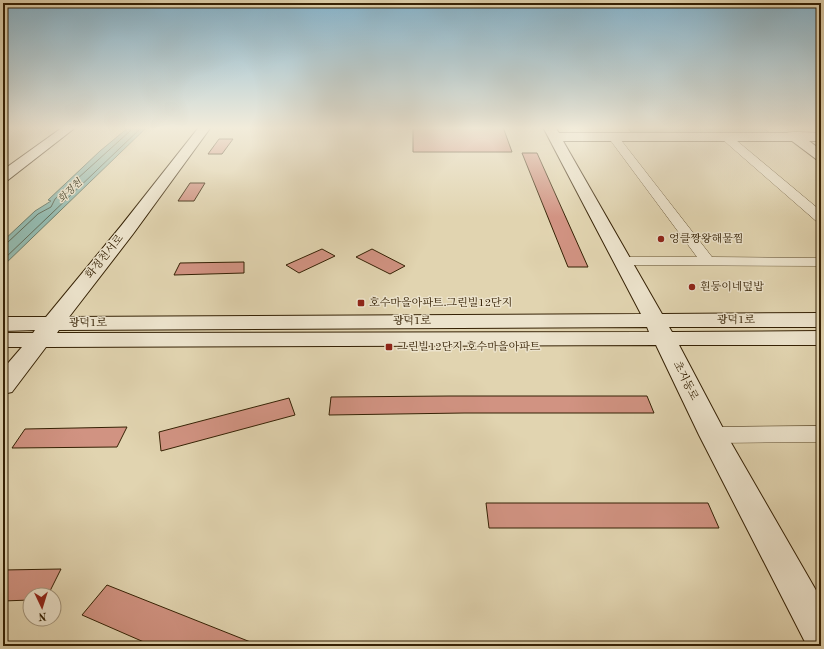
<svg xmlns="http://www.w3.org/2000/svg" width="824" height="649" viewBox="0 0 824 649" font-family="'Old Standard TT','Noto Serif KR',serif">
	<style>
		.green { fill: #afbd8e; stroke: #726f49 }
		.water { fill: #94b8ac; stroke: #6e7c69 }
		.lines { fill: none; stroke-linecap: round; stroke-linejoin: round }
		.shore { stroke: #646c58; stroke-width: 1 }
		.building { fill: #d19382; stroke: #352104 }
		.street-casing { stroke: #604e2f; stroke-width: 1 }
		.secondary-casing { stroke: #352104; stroke-width: 2 }
		.street { fill: #ece3cc; fill-rule: evenodd }
		.secondary { fill: #ece3cc; fill-rule: evenodd }
		.poi-dot { fill: #8f2418; stroke: #ece3cc; stroke-width: 1.5 }
		.labels { text-anchor: middle; dominant-baseline: central; stroke-width: 3; stroke-linejoin: round; paint-order: stroke }
		.far-water-label { font-size: 10px; font-style: italic; fill: #524e36; stroke: #ece3cc }
		.poi-label { font-size: 11px; fill: #352104; stroke: #ece3cc; text-anchor: start }
		.street-label { font-size: 11px; fill: #352104; stroke: #ece3cc }
	</style>
	<rect width="100%" height="100%" fill="#e1d4b0"/>
	<filter id="stains"><feTurbulence type="fractalNoise" baseFrequency=".005" numOctaves="4"/><feColorMatrix values="0 0 0 0 .2 0 0 0 0 .09 0 0 0 0 .02 0 0 0 .5 -.17"/></filter>
	<radialGradient id="worn" r=".72"><stop offset=".6" stop-color="#630" stop-opacity="0"/><stop offset="1" stop-color="#630" stop-opacity=".3"/></radialGradient>
	<!-- green -->
	<path class="green" d="M 627,127 L 762,127 L 770,133 L 631,132 Z"/>
	<!-- water -->
	<path class="water" d="M 129,127 L 147,127 L 3,266 L 3,241 L 35,211 L 51,201 L 48,200 L 100,151 Z"/>
	<g class="lines">
		<!-- shore -->
		<g class="shore">
			<path d="M 3,244 L 7,243 L 38,214 L 51,207 L 55,199 L 130,131 L 131,127"/>
			<path d="M 3,260 L 142,127"/>
		</g>
	</g>
	<!-- building -->
	<g class="building">
		<path d="M 413,127 L 503,127 L 512,152 L 413,152 Z"/>
		<path d="M 219,139 L 233,139 L 222,154 L 208,154 Z"/>
		<path d="M 522,153 L 537,153 L 588,267 L 568,267 Z"/>
		<path d="M 190,183 L 205,183 L 194,201 L 178,201 Z"/>
		<path d="M 322,249 L 335,256 L 299,273 L 286,265 Z"/>
		<path d="M 372,249 L 405,266 L 390,274 L 356,257 Z"/>
		<path d="M 244,262 L 244,273 L 174,275 L 180,263 Z"/>
		<path d="M 449,396 L 647,396 L 654,413 L 464,413 L 329,415 L 331,397 Z"/>
		<path d="M 289,398 L 295,415 L 161,451 L 159,432 Z"/>
		<path d="M 127,427 L 117,447 L 12,448 L 25,429 Z"/>
		<path d="M 486,503 L 708,503 L 719,528 L 489,528 Z"/>
		<path d="M 61,569 L 48,595 L 30,595 L 30,600 L 3,601 L 3,570 Z"/>
		<path d="M 107,585 L 258,645 L 257,646 L 153,646 L 82,615 Z"/>
	</g>
	<g class="lines">
		<defs>
			<g id="street">
				<path d="M 613,134 L 617,135 L 712,257 L 821,258 L 821,266 L 622,265 L 617,264 L 615,261 L 617,258 L 622,257 L 697,257 L 608,137 Z"/>
				<path d="M 726,134 L 730,135 L 821,211 L 821,222 L 816,221 L 722,139 L 721,137 Z"/>
				<path d="M 821,426 L 821,442 L 713,443 L 706,440 L 702,435 L 706,430 L 713,427 Z"/>
			</g>
			<g id="secondary">
				<path d="M 63,127 L 76,127 L 8,180 L 3,181 L 3,170 Z"/>
				<path d="M 199,127 L 211,127 L 133,234 L 69,317 L 641,314 L 543,127 L 555,127 L 559,133 L 787,133 C 792,131 813,133 821,133 L 821,141 L 809,141 L 821,150 L 821,160 L 816,159 L 792,141 L 563,141 L 662,314 L 821,313 L 821,327 L 669,327 L 672,332 L 821,331 L 821,345 L 679,345 L 726,434 L 821,599 L 821,646 L 807,646 L 699,435 L 656,345 L 46,347 L 12,392 L 3,394 L 3,369 L 22,347 L 3,347 L 3,333 L 33,333 L 35,330 L 3,331 L 3,317 L 46,317 L 121,226 ZM 647,327 L 649,332 L 57,333 L 59,330 Z"/>
			</g>
		</defs>
		<!-- street casing -->
		<use href="#street" class="street-casing"/>
		<!-- secondary casing -->
		<use href="#secondary" class="secondary-casing"/>
		<!-- street -->
		<use href="#street" class="street"/>
		<!-- secondary -->
		<use href="#secondary" class="secondary"/>
	</g>
	<!-- sky -->
	<linearGradient id="sky" x2="0" y2="1"><stop stop-color="#86b6d0"/><stop offset="0.59" stop-color="#f2ecdb"/><stop offset="1" stop-color="#f2ecdb" stop-opacity="0"/></linearGradient>
	<rect width="824" height="217" fill="url(#sky)"/>
	<!-- markers -->
	<g class="poi-dot">
		<circle cx="661" cy="239" r="4"/>
		<circle cx="692" cy="287" r="4"/>
		<rect x="357" y="299" width="8" height="8" rx="2"/>
		<rect x="385" y="343" width="8" height="8" rx="2"/>
	</g>
	<g class="labels">
		<!-- far-water labels -->
		<g class="far-water-label">
			<text transform="translate(70 191) rotate(-44)">화정천</text>
		</g>
		<!-- poi labels -->
		<g class="poi-label">
			<text x="669" y="239">엉클짱왕해물찜</text>
			<text x="700" y="287">흰둥이네덮밥</text>
			<text x="369" y="303">호수마을아파트.그린빌12단지</text>
			<text x="397" y="347">그린빌12단지.호수마을아파트</text>
		</g>
		<!-- street labels -->
		<g class="street-label">
			<text transform="translate(105 257) rotate(-51)">화정천서로</text>
			<text x="736" y="320">광덕1로</text>
			<text x="412" y="321">광덕1로</text>
			<text x="88" y="323">광덕1로</text>
			<text transform="translate(685 381) rotate(63)">초지동로</text>
		</g>
	</g>
	<!-- margin -->
	<rect width="824" height="649" fill="none" stroke="#e1d4b0" stroke-width="16"/>
	<rect x="4" y="4" width="816" height="641" fill="none" stroke="#352104" stroke-width="2"/>
	<rect x="8" y="8" width="808" height="633" fill="none" stroke="#352104"/>
	<!-- north arrow -->
	<g transform="translate(42 607) rotate(176)"><circle r="19" fill="#ece3cc" stroke="#a3957c"/>
	<path d="M0-3L7 15L0 10L-7 15Z" fill="#8f2418"/>
	<text y="-6" font-size="11" font-weight="bold" text-anchor="middle" fill="#352104">N</text>
	</g>
	<rect width="100%" height="100%" filter="url(#stains)"/>
	<rect width="100%" height="100%" fill="url(#worn)"/>
</svg>
